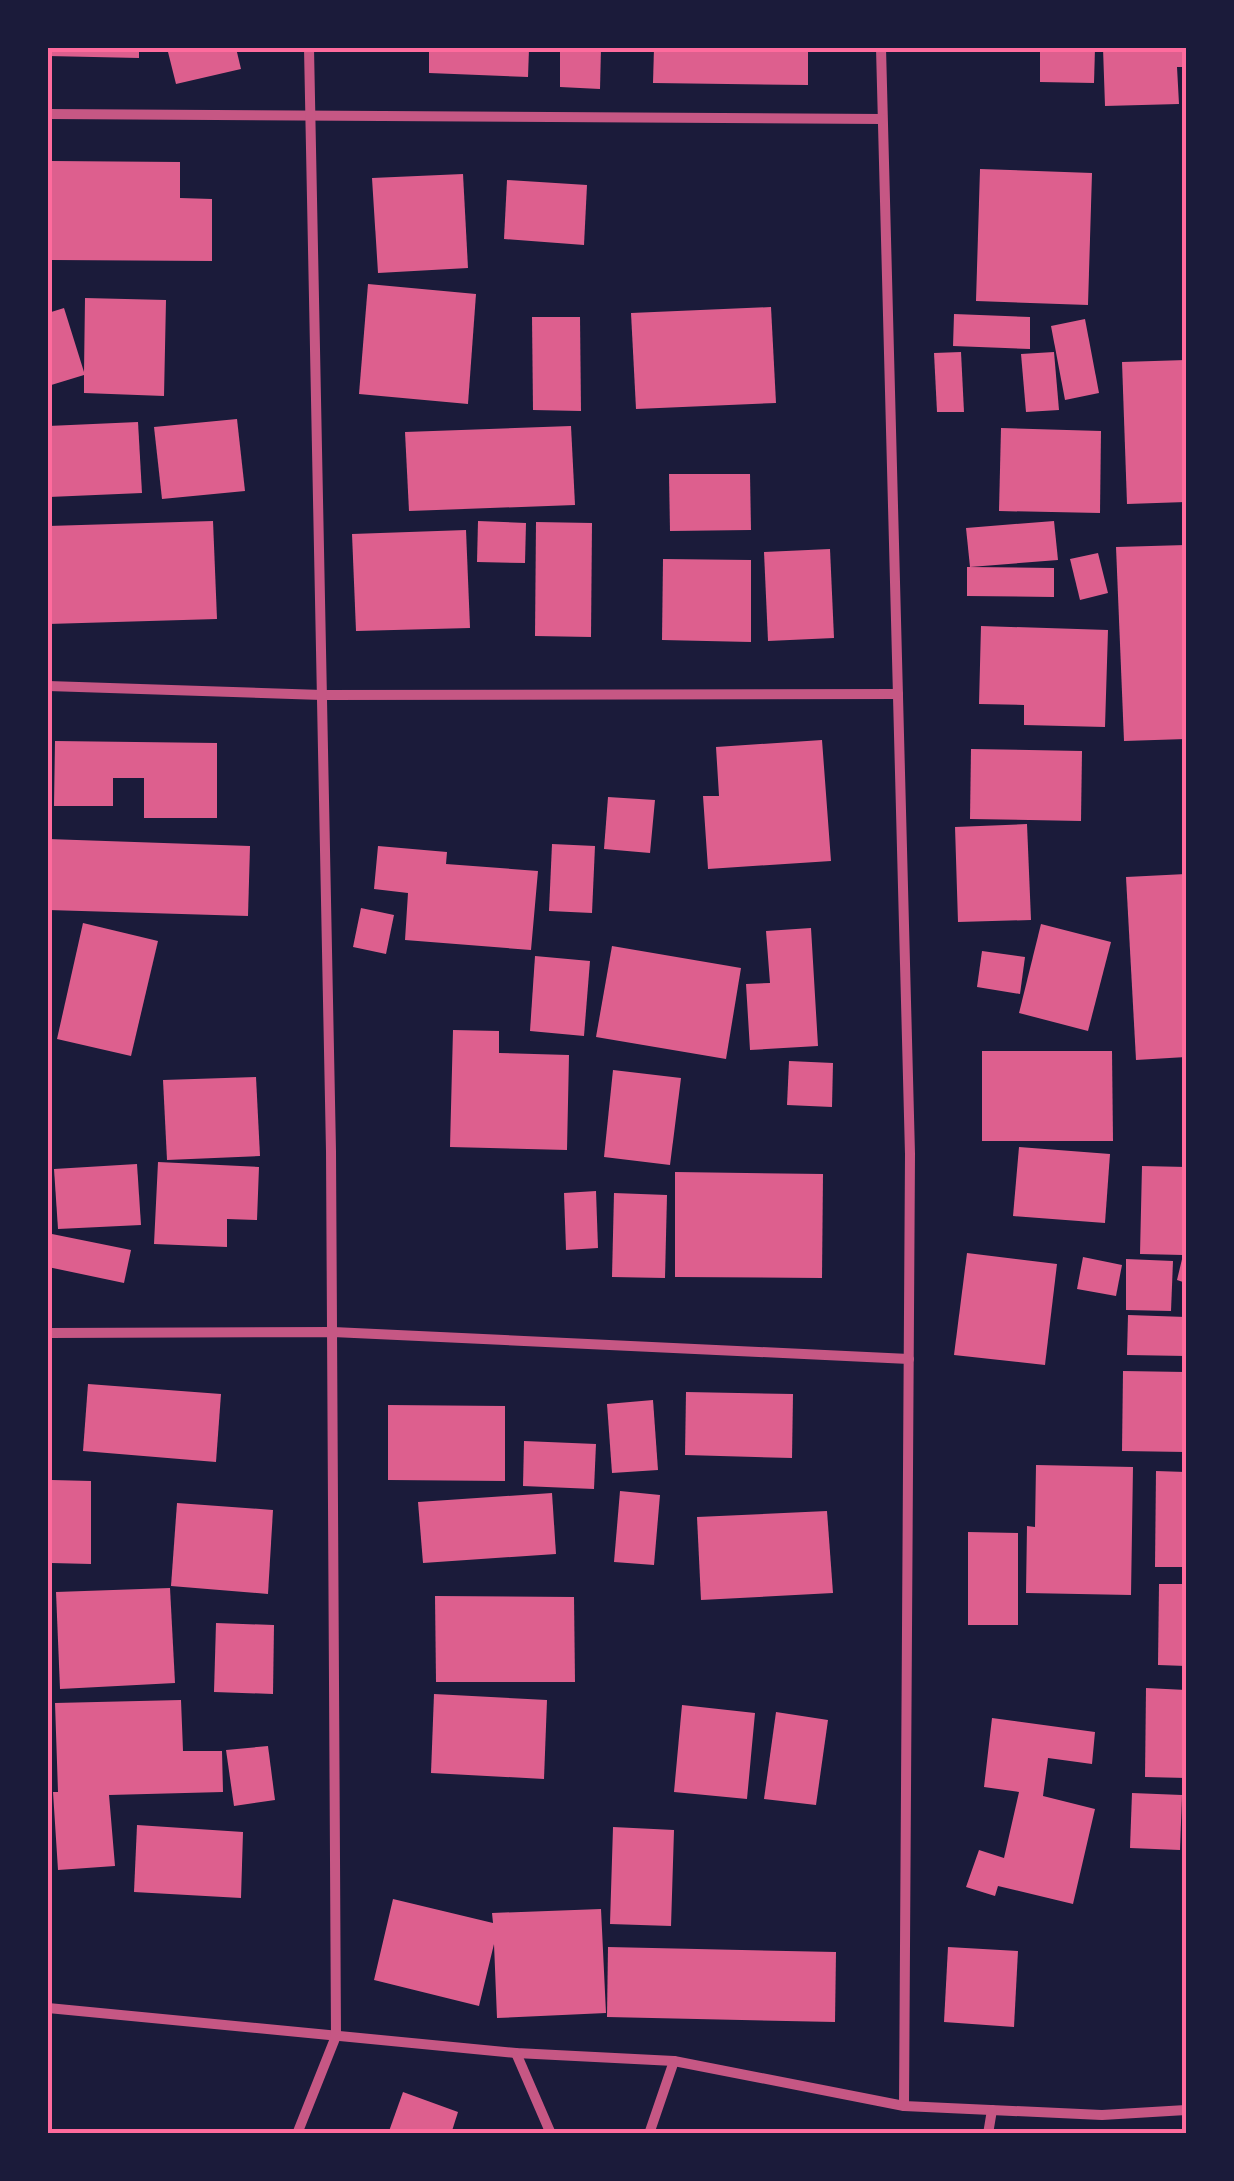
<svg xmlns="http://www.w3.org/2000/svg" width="1234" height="2181" viewBox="0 0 1234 2181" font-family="'Public Sans',sans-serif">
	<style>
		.building { fill: #dd5f8e }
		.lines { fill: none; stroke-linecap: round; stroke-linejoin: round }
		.minor { stroke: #c65784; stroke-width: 10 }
		.neatline { fill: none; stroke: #ff6b9d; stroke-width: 4 }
	</style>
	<rect width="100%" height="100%" fill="#1b1b3a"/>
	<!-- building -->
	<g class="building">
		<path d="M 48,48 L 139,48 L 139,58 L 48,56 Z"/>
		<path d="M 167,48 L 236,48 L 241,69 L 176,84 Z"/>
		<path d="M 429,48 L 529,49 L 528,77 L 429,73 Z"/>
		<path d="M 560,48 L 601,48 L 600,89 L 560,87 Z"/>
		<path d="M 654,48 L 808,48 L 808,85 L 653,83 Z"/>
		<path d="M 1040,48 L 1095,48 L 1094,83 L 1040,82 Z"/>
		<path d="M 1103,48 L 1186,48 L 1186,67 L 1177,67 L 1179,104 L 1105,106 Z"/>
		<path d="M 52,161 L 180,162 L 180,198 L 212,199 L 212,261 L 52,260 Z"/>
		<path d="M 980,169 L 1092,173 L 1088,305 L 976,301 Z"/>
		<path d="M 463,174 L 468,268 L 378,273 L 372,178 Z"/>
		<path d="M 507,180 L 587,185 L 584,245 L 504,239 Z"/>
		<path d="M 368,284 L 476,294 L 468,404 L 359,394 Z"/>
		<path d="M 85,298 L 166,300 L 164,396 L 84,393 L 84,375 L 48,386 L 48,313 L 64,308 L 84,372 Z"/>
		<path d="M 771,307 L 776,403 L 636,409 L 631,313 Z"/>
		<path d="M 954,314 L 1030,317 L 1030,349 L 953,346 Z"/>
		<path d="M 532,317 L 580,317 L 581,411 L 533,410 Z"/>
		<path d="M 1085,319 L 1099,393 L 1065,400 L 1051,326 Z"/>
		<path d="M 961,352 L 964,412 L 937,412 L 934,353 Z"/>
		<path d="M 1054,352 L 1059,410 L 1026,412 L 1021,354 Z"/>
		<path d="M 1186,360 L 1186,502 L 1127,504 L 1122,362 Z"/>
		<path d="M 237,419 L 245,491 L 162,499 L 154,427 Z"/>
		<path d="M 138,422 L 142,493 L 49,497 L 48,426 Z"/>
		<path d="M 571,426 L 575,505 L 409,511 L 405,432 Z"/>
		<path d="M 1001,428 L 1101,431 L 1100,513 L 999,511 Z"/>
		<path d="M 669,474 L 750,474 L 751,530 L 670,531 Z"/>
		<path d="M 213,521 L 217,619 L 48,624 L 48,526 Z"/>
		<path d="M 478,521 L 526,523 L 525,563 L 477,562 Z"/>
		<path d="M 1054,521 L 1058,560 L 970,567 L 966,528 Z"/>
		<path d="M 536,522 L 592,523 L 591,637 L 535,636 Z"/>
		<path d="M 466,530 L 470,628 L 356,631 L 352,534 Z"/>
		<path d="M 1186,545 L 1186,739 L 1124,741 L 1116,547 Z"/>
		<path d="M 830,549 L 834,638 L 768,641 L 764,552 Z"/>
		<path d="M 1098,553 L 1108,593 L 1080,600 L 1070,559 Z"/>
		<path d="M 663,559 L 751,560 L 751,642 L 662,640 Z"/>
		<path d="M 967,567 L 1054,568 L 1054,597 L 967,596 Z"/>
		<path d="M 981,626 L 1108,630 L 1105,727 L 1024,725 L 1024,705 L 979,704 Z"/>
		<path d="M 822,740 L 831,861 L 708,869 L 703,796 L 719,796 L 716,747 Z"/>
		<path d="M 55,741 L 217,743 L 217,818 L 144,818 L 144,778 L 113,778 L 113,806 L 54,806 Z"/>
		<path d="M 971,749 L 1082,751 L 1081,821 L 970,819 Z"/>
		<path d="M 608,797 L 655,800 L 650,853 L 604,849 Z"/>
		<path d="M 1027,824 L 1031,920 L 958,922 L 955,827 Z"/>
		<path d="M 48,839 L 250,846 L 248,916 L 48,910 Z"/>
		<path d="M 552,844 L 595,846 L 592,913 L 549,911 Z"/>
		<path d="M 378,846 L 447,852 L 446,864 L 538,871 L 531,950 L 405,940 L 408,893 L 374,889 Z"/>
		<path d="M 1186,874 L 1186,1057 L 1136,1060 L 1126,877 Z"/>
		<path d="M 361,908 L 394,915 L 386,954 L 353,947 Z"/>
		<path d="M 83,923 L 158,941 L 131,1056 L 57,1039 Z"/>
		<path d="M 1041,924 L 1111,942 L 1088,1031 L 1019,1013 Z"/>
		<path d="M 811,928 L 818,1046 L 750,1050 L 746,984 L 770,983 L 766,931 Z"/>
		<path d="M 612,946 L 741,968 L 726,1059 L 596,1037 Z"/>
		<path d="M 982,951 L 1025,957 L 1020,994 L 977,987 Z"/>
		<path d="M 535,956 L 590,961 L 584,1036 L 530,1031 Z"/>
		<path d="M 453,1030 L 499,1031 L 499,1053 L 569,1055 L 567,1150 L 450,1147 Z"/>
		<path d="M 982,1051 L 1112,1051 L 1113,1141 L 982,1141 Z"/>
		<path d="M 789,1061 L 833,1063 L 832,1107 L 787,1105 Z"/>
		<path d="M 613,1070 L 681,1078 L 670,1165 L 604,1157 Z"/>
		<path d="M 256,1077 L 260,1156 L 167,1160 L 163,1080 Z"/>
		<path d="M 1019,1147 L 1110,1154 L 1105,1223 L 1013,1216 Z"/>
		<path d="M 158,1162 L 259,1167 L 257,1220 L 227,1219 L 227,1247 L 154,1244 Z"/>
		<path d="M 137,1164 L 141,1225 L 58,1229 L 54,1169 Z"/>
		<path d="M 1142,1166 L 1186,1167 L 1186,1283 L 1177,1280 L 1183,1255 L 1140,1254 Z"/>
		<path d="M 675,1172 L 823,1174 L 822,1278 L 675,1277 Z"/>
		<path d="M 596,1191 L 598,1248 L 566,1250 L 564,1193 Z"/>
		<path d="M 614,1193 L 667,1195 L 665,1278 L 612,1277 Z"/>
		<path d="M 52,1234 L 131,1250 L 124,1283 L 48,1267 Z"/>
		<path d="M 967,1253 L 1057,1264 L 1045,1365 L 954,1355 Z"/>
		<path d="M 1083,1257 L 1122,1265 L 1116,1296 L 1077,1289 Z"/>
		<path d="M 1126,1259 L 1173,1261 L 1171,1311 L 1126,1310 Z"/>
		<path d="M 1128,1315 L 1186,1317 L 1186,1356 L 1127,1355 Z"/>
		<path d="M 1123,1371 L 1186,1372 L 1186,1452 L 1122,1451 Z"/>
		<path d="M 88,1384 L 221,1394 L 216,1462 L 83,1451 Z"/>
		<path d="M 686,1392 L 793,1394 L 792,1458 L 685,1455 Z"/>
		<path d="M 653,1400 L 658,1470 L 612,1473 L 607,1404 Z"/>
		<path d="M 388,1405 L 505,1406 L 505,1481 L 388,1480 Z"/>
		<path d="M 524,1441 L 596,1444 L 594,1489 L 523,1486 Z"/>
		<path d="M 1036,1465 L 1133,1467 L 1131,1595 L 1026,1593 L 1027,1526 L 1035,1527 Z"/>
		<path d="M 1156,1471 L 1186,1472 L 1186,1567 L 1155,1567 Z"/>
		<path d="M 52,1480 L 91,1481 L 91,1564 L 51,1563 Z"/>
		<path d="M 620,1491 L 660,1495 L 654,1565 L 614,1562 Z"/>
		<path d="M 552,1493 L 556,1554 L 423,1563 L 418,1502 Z"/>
		<path d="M 177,1503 L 273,1510 L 268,1594 L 171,1586 Z"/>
		<path d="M 827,1511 L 833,1593 L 701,1600 L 697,1517 Z"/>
		<path d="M 968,1532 L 1018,1533 L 1018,1625 L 968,1625 Z"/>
		<path d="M 1159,1584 L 1186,1584 L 1186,1666 L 1158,1665 Z"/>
		<path d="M 170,1588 L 175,1683 L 60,1689 L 56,1592 Z"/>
		<path d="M 435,1596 L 574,1597 L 575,1682 L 436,1682 Z"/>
		<path d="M 216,1623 L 274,1625 L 273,1694 L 214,1692 Z"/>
		<path d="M 1146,1688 L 1186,1690 L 1186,1778 L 1145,1777 Z"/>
		<path d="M 434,1694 L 547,1700 L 544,1779 L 431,1773 Z"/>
		<path d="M 181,1700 L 183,1751 L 222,1751 L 223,1792 L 109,1795 L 115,1866 L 58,1870 L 53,1792 L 58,1792 L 55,1703 Z"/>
		<path d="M 682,1705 L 755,1713 L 747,1799 L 674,1792 Z"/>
		<path d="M 776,1712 L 828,1720 L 816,1805 L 764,1799 Z"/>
		<path d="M 992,1718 L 1095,1732 L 1092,1764 L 1048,1758 L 1043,1796 L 1095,1809 L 1073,1904 L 998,1886 L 995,1896 L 966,1887 L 979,1850 L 1004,1858 L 1019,1792 L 984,1787 Z"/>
		<path d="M 268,1746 L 275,1800 L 234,1806 L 226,1750 Z"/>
		<path d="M 1132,1793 L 1182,1795 L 1180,1850 L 1130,1848 Z"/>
		<path d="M 137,1825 L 243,1832 L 241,1898 L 134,1892 Z"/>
		<path d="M 613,1827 L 674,1830 L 671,1926 L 610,1924 Z"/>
		<path d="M 393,1899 L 493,1923 L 492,1913 L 601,1909 L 606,2013 L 497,2018 L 494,1944 L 479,2006 L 374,1980 Z"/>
		<path d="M 608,1947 L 836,1952 L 835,2022 L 607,2017 Z"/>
		<path d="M 948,1947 L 1018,1951 L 1014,2027 L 944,2022 Z"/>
		<path d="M 403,2092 L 458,2112 L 451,2134 L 388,2134 Z"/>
	</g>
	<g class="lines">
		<!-- minor -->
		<g class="minor">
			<path d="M 881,48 L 910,1154 L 904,2106"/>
			<path d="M 48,114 L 882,119"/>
			<path d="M 48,686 L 322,695 L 898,694"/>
			<path d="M 48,1333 L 333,1332 L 909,1359"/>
			<path d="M 48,2008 L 516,2053 L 674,2061 L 904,2106 L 1102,2115 L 1186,2110"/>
			<path d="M 516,2053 L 551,2134"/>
			<path d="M 297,2134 L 336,2036 L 331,1151 L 309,48"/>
			<path d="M 649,2134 L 674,2061"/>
			<path d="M 988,2134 L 992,2110"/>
		</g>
	</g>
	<!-- border -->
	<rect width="1234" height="2181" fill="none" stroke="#1b1b3a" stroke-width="100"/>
	<rect x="50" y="50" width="1134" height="2081" class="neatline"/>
</svg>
